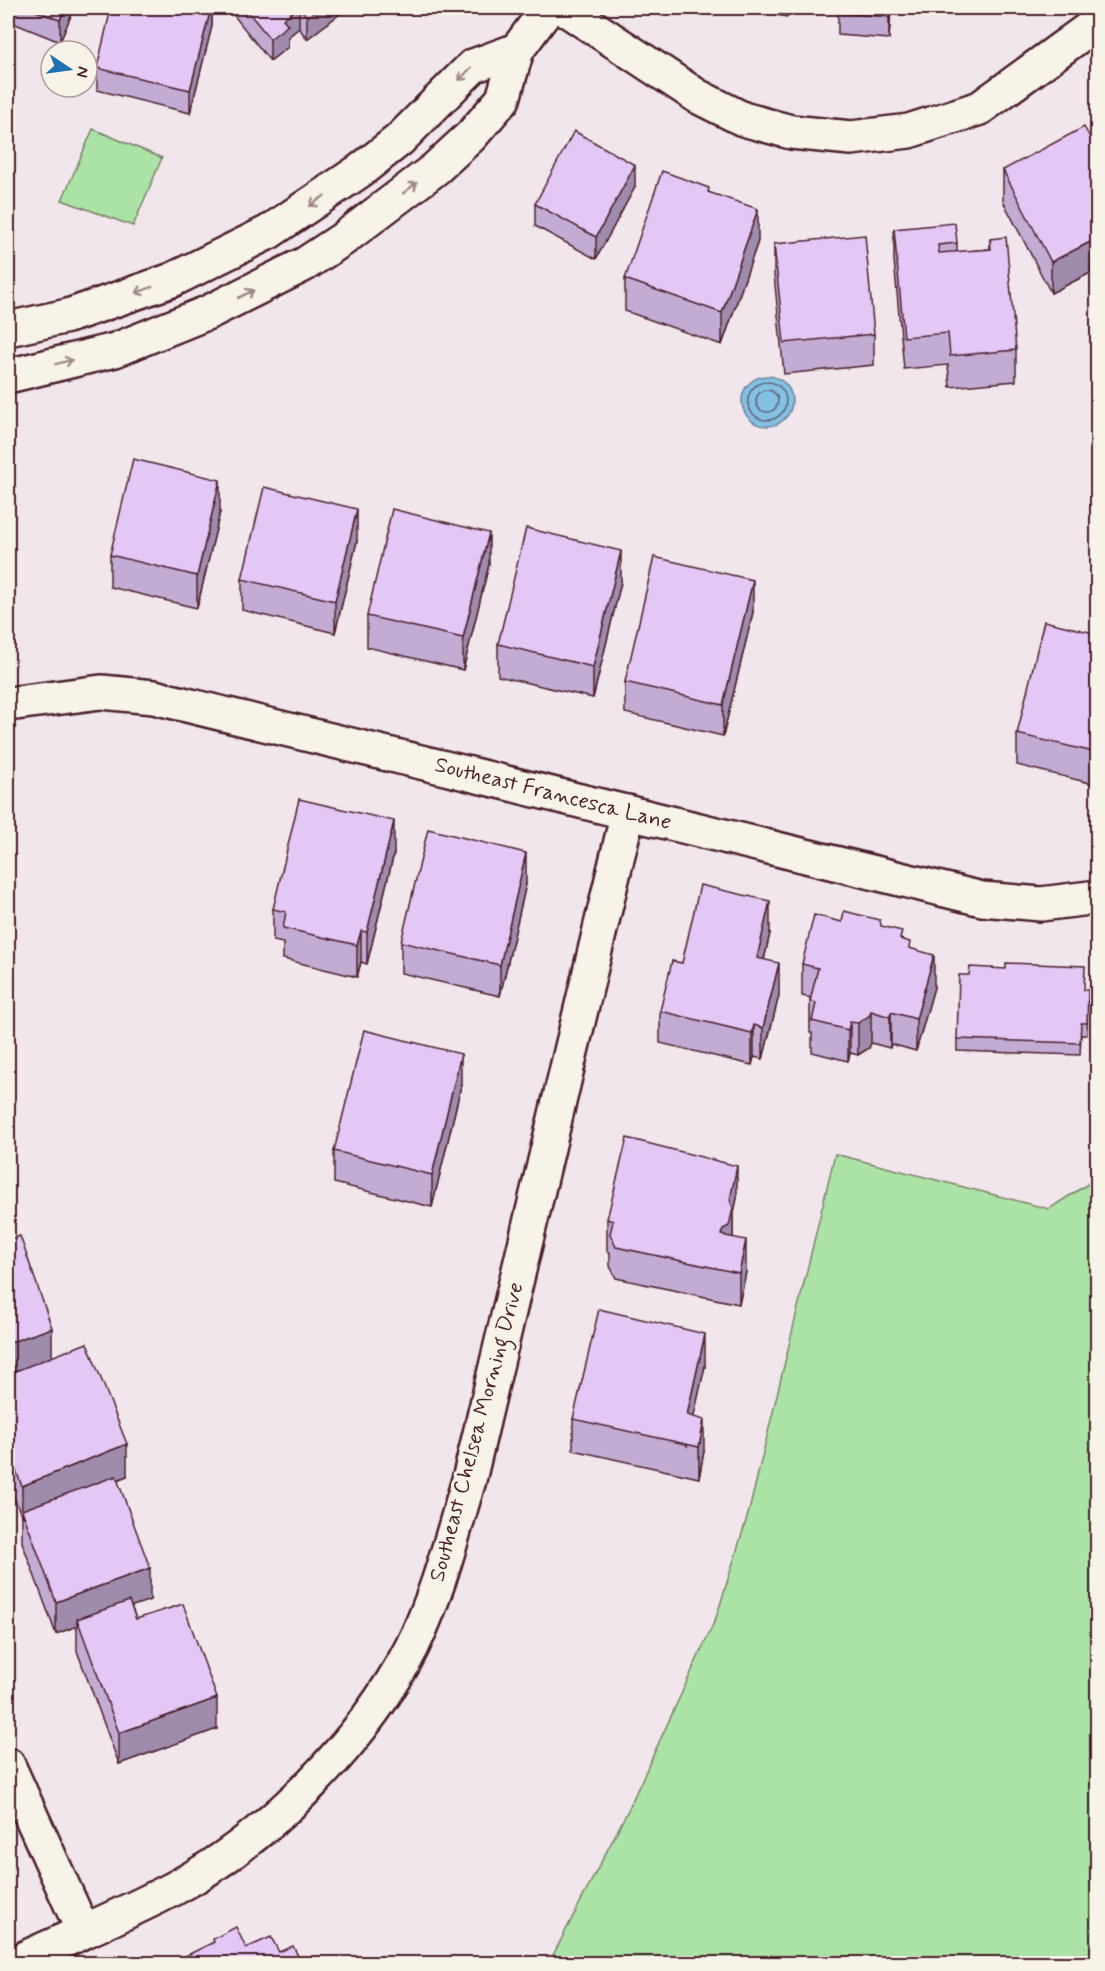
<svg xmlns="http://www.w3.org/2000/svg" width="1105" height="1971" viewBox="0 0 1105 1971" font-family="Mynerve,sans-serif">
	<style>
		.green { fill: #abe2a5; stroke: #7a8068; stroke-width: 1.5 }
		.water { fill: #83c1e3; stroke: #6c8099; stroke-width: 1.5 }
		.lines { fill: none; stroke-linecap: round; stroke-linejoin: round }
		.shore { stroke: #616075; stroke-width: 1.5 }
		.street-casing { stroke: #4a1f2b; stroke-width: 38 }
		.secondary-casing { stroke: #4a1f2b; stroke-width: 38 }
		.street { stroke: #f7f3e8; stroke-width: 33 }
		.secondary { stroke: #f7f3e8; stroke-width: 33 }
		.wall { fill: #c3acd4; stroke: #4a1f2b; stroke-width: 1.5 }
		.shaded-wall { fill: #9f8cac; stroke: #4a1f2b; stroke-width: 1.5 }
		.building { fill: #e3c8f6; stroke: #4a1f2b; stroke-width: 1.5 }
		.oneway { stroke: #a0898a }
		.labels { text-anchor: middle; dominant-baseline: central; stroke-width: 6; stroke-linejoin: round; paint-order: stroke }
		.street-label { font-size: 22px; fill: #4a1f2b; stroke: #f7f3e8 }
	</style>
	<rect width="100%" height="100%" fill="#f1e6ec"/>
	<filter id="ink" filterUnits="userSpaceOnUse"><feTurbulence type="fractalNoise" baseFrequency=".0167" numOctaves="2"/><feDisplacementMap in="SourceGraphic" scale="12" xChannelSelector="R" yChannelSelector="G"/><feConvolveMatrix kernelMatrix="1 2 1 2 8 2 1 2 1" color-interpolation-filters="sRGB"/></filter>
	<g filter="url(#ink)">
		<!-- green -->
		<g class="green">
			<path d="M 93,129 L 162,158 L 133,226 L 62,200 Z"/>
			<path d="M 835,1154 L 1049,1209 L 1097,1178 L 1097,1963 L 549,1963 L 628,1810 L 716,1618 L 749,1511 Z"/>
		</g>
		<!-- water -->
		<circle class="water" cx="767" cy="401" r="25"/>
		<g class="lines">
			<!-- shore -->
			<g class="shore">
				<circle cx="767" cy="401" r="19"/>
				<circle cx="767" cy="401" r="11"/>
			</g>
			<defs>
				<g id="street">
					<path d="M 564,8 L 697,96 L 743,119 L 791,132 L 851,138 L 909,131 L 980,108 L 1098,22"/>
					<path d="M 8,704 L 101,692 L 154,697 L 982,899 L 1041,904 L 1098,897"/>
					<path d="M 8,1765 L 83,1931"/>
					<path d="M 12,1964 C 66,1939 121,1916 173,1889 C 267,1839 363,1743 412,1647 C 438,1594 452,1536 469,1480 L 628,812"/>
				</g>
				<g id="secondary">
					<path d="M 8,329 L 68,316 L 172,280 L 269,232 L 361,170 L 399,140 L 473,66 L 517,50"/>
					<path d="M 8,376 L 115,350 L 209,312 L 305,264 L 343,239 L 435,169 L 471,136 L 503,99 L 517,50 L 548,8"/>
				</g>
			</defs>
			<!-- street casing -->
			<use href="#street" class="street-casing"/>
			<!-- secondary casing -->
			<use href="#secondary" class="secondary-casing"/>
			<!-- street -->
			<use href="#street" class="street"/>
			<!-- secondary -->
			<use href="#secondary" class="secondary"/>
		</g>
		<!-- wall -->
		<g class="wall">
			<path d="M 8,8 L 74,8 L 60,42 L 8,21 Z"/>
			<path d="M 212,8 L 212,26 L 190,113 L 97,90 L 97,68 Z"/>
			<path d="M 228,8 L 345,8 L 345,10 L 307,39 L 299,28 L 288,37 L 288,47 L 270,61 Z"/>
			<path d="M 743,8 L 789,8 L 787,17 Z"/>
			<path d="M 891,8 L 889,39 L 838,35 L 838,13 Z"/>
			<path d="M 1098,152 L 1098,269 L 1051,293 L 1003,201 L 1003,170 Z"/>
			<path d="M 635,187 L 596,259 L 535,226 L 535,204 Z"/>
			<path d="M 709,192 L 758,241 L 722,345 L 625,311 L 625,279 Z"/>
			<path d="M 894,229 L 957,243 L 957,252 L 990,249 L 990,239 L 1016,350 L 1016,381 L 950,387 L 948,365 L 904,369 L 894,260 Z"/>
			<path d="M 774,244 L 874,334 L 874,365 L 784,374 L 774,275 Z"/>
			<path d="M 220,512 L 197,608 L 110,587 L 110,555 Z"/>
			<path d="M 357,541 L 335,633 L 242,610 L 242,579 Z"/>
			<path d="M 489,564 L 463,670 L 367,647 L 367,616 Z"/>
			<path d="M 621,582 L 593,698 L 498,676 L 498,644 Z"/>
			<path d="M 753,612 L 723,736 L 625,713 L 625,682 Z"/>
			<path d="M 1098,634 L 1098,785 L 1017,765 L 1017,734 Z"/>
			<path d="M 394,853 L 367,964 L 361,962 L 357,977 L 283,959 L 283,943 L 273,941 L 273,909 Z"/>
			<path d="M 526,884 L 500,996 L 401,973 L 401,942 Z"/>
			<path d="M 842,922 L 881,926 L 902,940 L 910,948 L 934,987 L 916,1051 L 891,1044 L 890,1048 L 871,1043 L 869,1048 L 858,1055 L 850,1053 L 848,1061 L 812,1052 L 812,1033 L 810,1033 L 810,1001 L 811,998 L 802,996 L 802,964 Z"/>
			<path d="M 770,933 L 764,960 L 779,995 L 763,1059 L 754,1057 L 752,1065 L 660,1043 L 660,1011 L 682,963 Z"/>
			<path d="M 1084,990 L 1088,1001 L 1087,1035 L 1081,1035 L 1080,1055 L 957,1051 L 957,1039 Z"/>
			<path d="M 461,1086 L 432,1207 L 334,1183 L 334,1151 Z"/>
			<path d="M 737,1198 L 733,1217 L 733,1238 L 746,1272 L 739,1304 L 616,1278 L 610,1266 L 610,1252 L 607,1251 L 607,1219 Z"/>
			<path d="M 8,1240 L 52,1357 L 127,1476 L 117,1480 L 150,1600 L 131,1606 L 136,1619 L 217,1729 L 119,1764 L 77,1651 L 77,1626 L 56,1634 L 22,1542 L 22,1517 L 8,1482 Z"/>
			<path d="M 705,1366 L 693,1417 L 704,1451 L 699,1478 L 573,1450 L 573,1419 Z"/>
		</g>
		<!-- shaded-wall -->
		<g class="shaded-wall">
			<path d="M 65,8 L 74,8 L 60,42 L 60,20 Z"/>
			<path d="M 211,8 L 212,8 L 212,26 L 190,113 L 190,90 Z"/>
			<path d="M 297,8 L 299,8 L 299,28 L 288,37 L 288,47 L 270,61 L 270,39 L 283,19 Z"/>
			<path d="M 320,8 L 345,8 L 345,10 L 307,39 L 307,17 Z"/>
			<path d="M 889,8 L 891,8 L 889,39 Z"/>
			<path d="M 635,165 L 635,187 L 596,259 L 596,237 Z"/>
			<path d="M 758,209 L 758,241 L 722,345 L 722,313 Z"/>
			<path d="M 1098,238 L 1098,269 L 1051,293 L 1051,262 Z"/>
			<path d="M 220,480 L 220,512 L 197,608 L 197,576 Z"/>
			<path d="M 357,509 L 357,541 L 335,633 L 335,601 Z"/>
			<path d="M 489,533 L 489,564 L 463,670 L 463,638 Z"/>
			<path d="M 621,551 L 621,582 L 593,698 L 593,667 Z"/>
			<path d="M 753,580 L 753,612 L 723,736 L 723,705 Z"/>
			<path d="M 394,821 L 394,853 L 367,964 L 367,932 Z"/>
			<path d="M 526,853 L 526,884 L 500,996 L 500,965 Z"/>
			<path d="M 770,901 L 770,933 L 757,990 L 757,958 Z"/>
			<path d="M 361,931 L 361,962 L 357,977 L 357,945 Z"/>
			<path d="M 934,955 L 934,987 L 916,1051 L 916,1019 Z"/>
			<path d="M 779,963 L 779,995 L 763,1059 L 763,1028 Z"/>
			<path d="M 871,1011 L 871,1043 L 869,1048 L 858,1055 L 858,1023 Z"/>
			<path d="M 891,1012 L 891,1044 L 890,1048 L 890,1017 Z"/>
			<path d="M 850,1022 L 850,1053 L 848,1061 L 848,1030 Z"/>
			<path d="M 754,1025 L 754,1057 L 752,1065 L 752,1033 Z"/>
			<path d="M 461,1054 L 461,1086 L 432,1207 L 432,1175 Z"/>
			<path d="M 737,1166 L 737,1198 L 733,1217 L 733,1239 L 721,1235 Z"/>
			<path d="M 10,1204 L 10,1236 L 8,1237 L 8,1205 Z"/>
			<path d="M 746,1240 L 746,1272 L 739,1304 L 739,1273 Z"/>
			<path d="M 52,1328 L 52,1360 L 8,1375 L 8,1343 Z"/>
			<path d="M 705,1334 L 705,1366 L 687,1447 L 687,1415 Z"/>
			<path d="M 704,1420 L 704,1451 L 699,1478 L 699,1447 Z"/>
			<path d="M 127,1444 L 127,1476 L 24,1517 L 22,1510 L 22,1517 L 22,1486 Z"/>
			<path d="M 150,1568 L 150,1600 L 79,1625 L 77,1619 L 77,1626 L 56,1634 L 56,1602 Z"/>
			<path d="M 217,1698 L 217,1729 L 119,1764 L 119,1733 Z"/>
		</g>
		<!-- building -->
		<g class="building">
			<path d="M 28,8 L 65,8 L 60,20 Z"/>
			<path d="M 111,8 L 211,8 L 190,90 L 97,68 Z"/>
			<path d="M 245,8 L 297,8 L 283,19 L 288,25 L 270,39 Z"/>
			<path d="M 300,8 L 320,8 L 307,17 Z"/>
			<path d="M 839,8 L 889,8 L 889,17 L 838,13 Z"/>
			<path d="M 1084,127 L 1098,152 L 1098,238 L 1051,262 L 1003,170 Z"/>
			<path d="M 574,131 L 635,165 L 596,237 L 535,204 Z"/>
			<path d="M 662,171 L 709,188 L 708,192 L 758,209 L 722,313 L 625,279 Z"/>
			<path d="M 955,223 L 957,243 L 938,245 L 939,253 L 991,249 L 990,239 L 1006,237 L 1016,350 L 950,356 L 948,333 L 904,337 L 894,229 Z"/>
			<path d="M 865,235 L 874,334 L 784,343 L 774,244 Z"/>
			<path d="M 133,459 L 220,480 L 197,576 L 110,555 Z"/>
			<path d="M 264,487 L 357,509 L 335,601 L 242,579 Z"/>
			<path d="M 392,509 L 489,533 L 463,638 L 367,616 Z"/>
			<path d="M 526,528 L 621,551 L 593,667 L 498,644 Z"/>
			<path d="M 654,557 L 753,580 L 723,705 L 625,682 Z"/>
			<path d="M 1044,621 L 1098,634 L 1098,753 L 1017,734 Z"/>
			<path d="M 299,799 L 394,821 L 367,932 L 361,931 L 357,945 L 283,928 L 286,912 L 273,909 Z"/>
			<path d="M 428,829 L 526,853 L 500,965 L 401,942 Z"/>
			<path d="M 700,885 L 770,901 L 757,958 L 779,963 L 763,1028 L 754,1025 L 752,1033 L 660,1011 L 672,961 L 682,963 Z"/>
			<path d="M 844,911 L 880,920 L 881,926 L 902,931 L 900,939 L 910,942 L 909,948 L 934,955 L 916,1019 L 891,1012 L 890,1017 L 871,1011 L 869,1016 L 858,1023 L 850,1022 L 848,1030 L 812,1021 L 816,1003 L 810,1001 L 818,968 L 802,964 L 814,915 L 842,922 Z"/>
			<path d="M 1006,963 L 1085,966 L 1084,990 L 1088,990 L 1087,1023 L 1081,1023 L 1080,1043 L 957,1039 L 959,975 L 969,975 L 970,967 L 1006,969 Z"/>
			<path d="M 364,1030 L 461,1054 L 432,1175 L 334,1151 Z"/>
			<path d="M 627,1138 L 737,1166 L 730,1200 L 733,1208 L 729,1226 L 723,1229 L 721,1235 L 746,1240 L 739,1273 L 616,1247 L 610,1234 L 613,1221 L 607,1219 Z"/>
			<path d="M 20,1236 L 52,1328 L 8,1343 L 8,1240 Z"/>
			<path d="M 599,1309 L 705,1334 L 687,1415 L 704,1420 L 699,1447 L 573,1419 Z"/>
			<path d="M 87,1343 L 127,1444 L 22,1486 L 8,1450 L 8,1374 Z"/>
			<path d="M 116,1476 L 150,1568 L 56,1602 L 22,1510 Z"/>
			<path d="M 129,1601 L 136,1619 L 183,1604 L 217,1698 L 119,1733 L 77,1619 Z"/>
			<path d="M 236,1927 L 246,1948 L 271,1937 L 279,1952 L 293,1946 L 302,1964 L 181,1964 L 179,1959 L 214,1942 L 213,1939 Z"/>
		</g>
		<!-- one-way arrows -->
		<defs><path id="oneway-shaft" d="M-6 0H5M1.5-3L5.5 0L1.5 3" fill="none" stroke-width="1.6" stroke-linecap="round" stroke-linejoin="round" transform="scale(1.5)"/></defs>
		<g class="oneway">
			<use href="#oneway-shaft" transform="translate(465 74) rotate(134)"/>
			<use href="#oneway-shaft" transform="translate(410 188) rotate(-38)"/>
			<use href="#oneway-shaft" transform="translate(317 201) rotate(145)"/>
			<use href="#oneway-shaft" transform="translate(144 290) rotate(160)"/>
			<use href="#oneway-shaft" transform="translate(246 294) rotate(-27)"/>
			<use href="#oneway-shaft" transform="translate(64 362) rotate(-14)"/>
		</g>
	</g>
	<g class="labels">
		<!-- street labels -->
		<g class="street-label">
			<text transform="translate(553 794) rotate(14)">Southeast Francesca Lane</text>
			<text transform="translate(477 1432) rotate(-75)">Southeast Chelsea Morning Drive</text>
		</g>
	</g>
	<!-- margin -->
	<rect width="1105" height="1971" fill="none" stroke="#f7f3e8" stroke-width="30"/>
	<rect x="15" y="15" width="1075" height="1941" fill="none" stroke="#4a1f2b" stroke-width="2" filter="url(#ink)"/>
	<!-- north arrow -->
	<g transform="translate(69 69) rotate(103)"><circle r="28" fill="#f7f3e8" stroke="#b29e9c" stroke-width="1.5"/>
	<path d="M0-4.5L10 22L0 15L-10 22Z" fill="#1f6fb2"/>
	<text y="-9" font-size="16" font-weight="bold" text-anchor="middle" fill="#4a1f2b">N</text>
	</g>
</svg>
